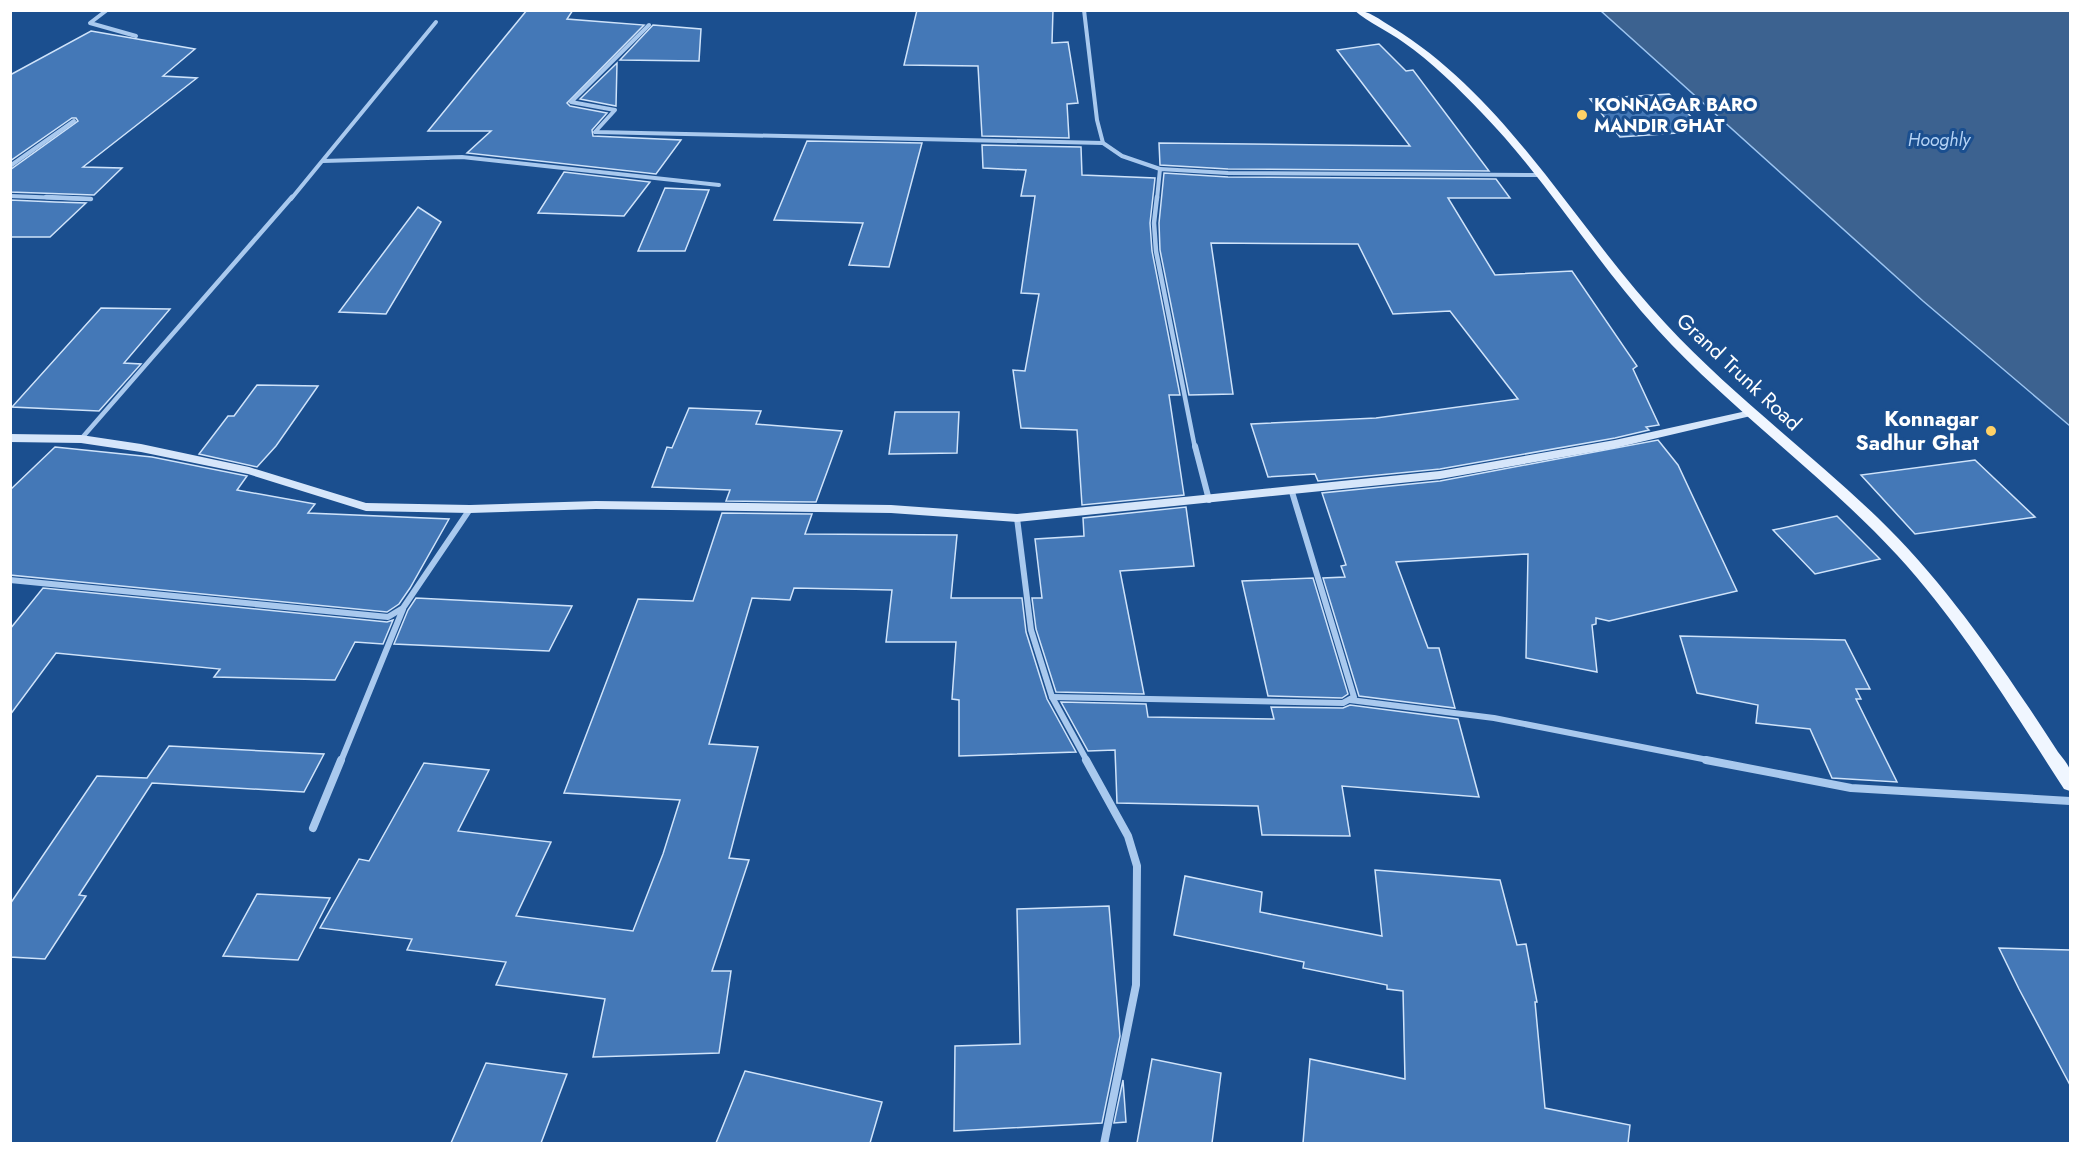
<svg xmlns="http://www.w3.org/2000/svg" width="2081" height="1154" viewBox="0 0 2081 1154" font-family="Jost,sans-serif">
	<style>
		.water { fill: #3c6290; stroke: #9cc4f0; stroke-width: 1.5 }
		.building { fill: #4478b7; stroke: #cfe3fa; stroke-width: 1.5 }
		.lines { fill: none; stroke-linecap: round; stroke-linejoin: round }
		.street-far3 { stroke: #a9c9ee; stroke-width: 4 }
		.street-far2 { stroke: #a9c9ee; stroke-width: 4.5 }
		.street-far1 { stroke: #a9c9ee; stroke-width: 6 }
		.street { stroke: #a9c9ee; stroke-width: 8 }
		.secondary { fill: #d6e6fa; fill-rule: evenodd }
		.primary { fill: #f0f6ff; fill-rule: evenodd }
		.poi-dot { fill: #ffd166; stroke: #1b4f8f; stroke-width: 2 }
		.labels { text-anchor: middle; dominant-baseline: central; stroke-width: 6; stroke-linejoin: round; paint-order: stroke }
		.far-poi-label { font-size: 18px; font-weight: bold; fill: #fff; stroke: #1b4f8f; text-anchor: start }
		.far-water-label { font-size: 18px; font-style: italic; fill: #b5d3f5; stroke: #1b4f8f }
		.street-label { font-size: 21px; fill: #fff; stroke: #1b4f8f }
		.poi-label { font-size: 21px; font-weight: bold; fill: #fff; stroke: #1b4f8f; text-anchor: end }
	</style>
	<rect width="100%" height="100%" fill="#1b4f8f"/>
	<!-- water -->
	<path class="water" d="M 1601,11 L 2070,11 L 2070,426 L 1923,301 Z"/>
	<!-- building -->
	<g class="building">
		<path d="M 527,10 L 573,10 L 567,19 L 644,25 L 567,103 L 570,106 L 607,113 L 592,130 L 593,136 L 681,140 L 656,174 L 467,153 L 491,131 L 428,131 Z"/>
		<path d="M 917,10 L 1053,10 L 1052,43 L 1068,42 L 1078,103 L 1067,104 L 1069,138 L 982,136 L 978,66 L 904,65 Z"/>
		<path d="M 653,25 L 701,29 L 699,61 L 620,60 Z"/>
		<path d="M 91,31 L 195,49 L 163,76 L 197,78 L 83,167 L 122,168 L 94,195 L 10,192 L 10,170 L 78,121 L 76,118 L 72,118 L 10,161 L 10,75 Z"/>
		<path d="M 1379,44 L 1406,71 L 1413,70 L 1489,171 L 1228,169 L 1160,165 L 1159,143 L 1410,146 L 1337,50 Z"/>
		<path d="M 617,63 L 616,106 L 580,99 Z"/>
		<path d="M 1669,94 L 1705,131 L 1620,137 L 1590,99 Z"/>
		<path d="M 807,141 L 922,143 L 889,267 L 849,265 L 863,223 L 774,220 Z"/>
		<path d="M 982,145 L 1081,147 L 1082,175 L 1155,178 L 1150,223 L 1152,251 L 1180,395 L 1169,395 L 1184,495 L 1082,505 L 1077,430 L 1021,428 L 1013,370 L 1025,371 L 1039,294 L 1021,293 L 1035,196 L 1021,196 L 1026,170 L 983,168 Z"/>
		<path d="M 564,172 L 650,182 L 624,216 L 538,213 Z"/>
		<path d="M 1164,173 L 1228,177 L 1496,179 L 1510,198 L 1448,198 L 1495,275 L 1572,271 L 1637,366 L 1633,369 L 1659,425 L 1646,427 L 1649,430 L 1615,438 L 1440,469 L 1318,481 L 1315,474 L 1268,477 L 1251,424 L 1376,418 L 1518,399 L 1450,311 L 1393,314 L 1358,244 L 1211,243 L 1233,394 L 1189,395 L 1160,250 L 1159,223 Z"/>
		<path d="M 665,188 L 709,190 L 685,251 L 638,251 Z"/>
		<path d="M 10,200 L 55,202 L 86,203 L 50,237 L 10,237 Z"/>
		<path d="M 418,207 L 441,222 L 386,314 L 339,312 Z"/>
		<path d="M 101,308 L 170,309 L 124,363 L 141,364 L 99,411 L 12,407 Z"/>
		<path d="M 257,385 L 318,386 L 276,446 L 257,467 L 199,454 L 228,416 L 234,416 Z"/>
		<path d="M 689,408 L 761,411 L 756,424 L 842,431 L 816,502 L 726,501 L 730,490 L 652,487 L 667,447 L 672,448 Z"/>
		<path d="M 895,412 L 959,412 L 957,453 L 889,454 Z"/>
		<path d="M 1658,440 L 1678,465 L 1737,591 L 1609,621 L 1596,618 L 1596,624 L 1592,625 L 1597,672 L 1526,658 L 1528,554 L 1396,562 L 1428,648 L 1439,648 L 1455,708 L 1359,696 L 1323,578 L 1345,577 L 1341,566 L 1346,565 L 1322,493 L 1440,481 Z"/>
		<path d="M 55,447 L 152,457 L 247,476 L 237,490 L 315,504 L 308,513 L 449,519 L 410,588 L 399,604 L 387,612 L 10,575 L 10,490 Z"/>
		<path d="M 1975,460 L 2035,517 L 1915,534 L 1861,475 Z"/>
		<path d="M 1186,507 L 1194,566 L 1120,571 L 1144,694 L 1056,692 L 1036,629 L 1032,598 L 1042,598 L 1035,539 L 1084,536 L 1083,518 Z"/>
		<path d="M 722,513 L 812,514 L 805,534 L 957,535 L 951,598 L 1022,598 L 1026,632 L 1047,699 L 1076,752 L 959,756 L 959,700 L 952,699 L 956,642 L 886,642 L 892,590 L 794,588 L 790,600 L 752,598 L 709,744 L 758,747 L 729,858 L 749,860 L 712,971 L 731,971 L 719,1053 L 593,1057 L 605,999 L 496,985 L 506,962 L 407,950 L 412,939 L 320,928 L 359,859 L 369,861 L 424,763 L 489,770 L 458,831 L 551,842 L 516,916 L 633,931 L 663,854 L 680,800 L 564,793 L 638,599 L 693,601 Z"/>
		<path d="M 1837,516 L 1880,559 L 1815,574 L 1773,530 Z"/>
		<path d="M 1313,578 L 1348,694 L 1342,698 L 1268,696 L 1242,581 Z"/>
		<path d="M 43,588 L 387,622 L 393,620 L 383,644 L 355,642 L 335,680 L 214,677 L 220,669 L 56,653 L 10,715 L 10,629 Z"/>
		<path d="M 416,598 L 572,606 L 549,651 L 394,644 L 408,610 Z"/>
		<path d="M 1680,636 L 1845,640 L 1870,689 L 1856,689 L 1861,699 L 1856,699 L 1897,782 L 1832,778 L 1810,729 L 1756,723 L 1758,705 L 1697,693 Z"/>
		<path d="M 1061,702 L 1146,704 L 1148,717 L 1274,719 L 1271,707 L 1343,708 L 1350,705 L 1458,719 L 1479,797 L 1342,786 L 1350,836 L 1262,835 L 1258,806 L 1117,803 L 1115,750 L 1088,751 Z"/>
		<path d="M 169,746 L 324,754 L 304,792 L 152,783 L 79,895 L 86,896 L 45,959 L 10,957 L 10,904 L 97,776 L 147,778 Z"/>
		<path d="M 1375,870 L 1500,880 L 1517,945 L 1526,944 L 1537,1002 L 1535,1002 L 1545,1108 L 1630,1125 L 1628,1143 L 1303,1143 L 1310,1059 L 1405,1079 L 1403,991 L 1387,989 L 1387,985 L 1303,968 L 1304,962 L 1174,935 L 1185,876 L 1262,892 L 1260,912 L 1382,936 Z"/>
		<path d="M 257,894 L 330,898 L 298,960 L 223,956 Z"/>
		<path d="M 1109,906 L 1120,1036 L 1102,1123 L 954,1131 L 955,1046 L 1020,1044 L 1017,909 Z"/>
		<path d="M 1999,948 L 2070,950 L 2070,1085 L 2019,989 Z"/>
		<path d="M 1152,1059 L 1221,1073 L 1212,1143 L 1137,1143 Z"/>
		<path d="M 486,1063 L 567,1074 L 541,1143 L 451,1143 Z"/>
		<path d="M 745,1071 L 882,1102 L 870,1143 L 716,1143 Z"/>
		<path d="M 1123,1080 L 1126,1122 L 1114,1123 Z"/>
	</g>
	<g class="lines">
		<!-- street-far3 -->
		<g class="street-far3">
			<path d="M 107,10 L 90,23 L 136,36"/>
			<path d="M 1084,10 L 1097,120 L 1103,143 L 1122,156 L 1160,169"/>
			<path d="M 649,25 L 571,102 L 615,110 L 595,132 L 1103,143"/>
			<path d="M 323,161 L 462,157 L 719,185"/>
			<path d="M 10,166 L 74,121"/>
			<path d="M 10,196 L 86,199"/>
			<path d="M 291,199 L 436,22"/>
			<path d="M 1157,199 L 1160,169 L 1228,173 L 1541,175"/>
		</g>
		<!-- street-far2 -->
		<g class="street-far2">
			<path d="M 46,197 L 91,199"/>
			<path d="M 1157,197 L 1154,223 L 1156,251 L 1195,448"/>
			<path d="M 81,439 L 292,197"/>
		</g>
		<!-- street-far1 -->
		<g class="street-far1">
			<path d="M 1195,446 L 1209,500"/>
			<path d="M 1017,518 L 1031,630 L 1052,697 L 1087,761"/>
			<path d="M 10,580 L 388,617 L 403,608 L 470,509"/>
			<path d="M 1052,697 L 1343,703 L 1354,697 L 1292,492"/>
			<path d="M 1350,700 L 1494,718 L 1713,761"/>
			<path d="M 341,761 L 403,609"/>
		</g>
		<!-- street -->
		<g class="street">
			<path d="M 1086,760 L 1128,836 L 1137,866 L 1136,985 L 1104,1144"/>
			<path d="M 1706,760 L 1851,788 L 2070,801"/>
			<path d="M 313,828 L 341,760"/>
		</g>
		<!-- secondary -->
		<path class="secondary" d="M 1751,410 L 1756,413 L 1755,415 L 1615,448 L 1440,479 L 1017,522 L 891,513 L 596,509 L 470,513 L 366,511 L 248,474 L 141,452 L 81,443 L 10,442 L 10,434 L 81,435 L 141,444 L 249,467 L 366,503 L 470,505 L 596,501 L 891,505 L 1017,514 L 1440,471 L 1615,440 Z"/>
		<!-- primary -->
		<path class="primary" d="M 1354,10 C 1369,10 1380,20 1392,27 C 1509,99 1574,226 1666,324 C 1731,394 1808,451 1877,517 C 1934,572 1981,636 2025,702 C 2036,718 2047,735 2058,752 C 2062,757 2068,764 2070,770 C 2072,775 2070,785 2070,791 L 2064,789 C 2012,709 1962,626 1897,555 C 1822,474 1731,410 1657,329 C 1594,260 1547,180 1482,113 C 1458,88 1432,62 1403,42 C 1388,31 1369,23 1354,10 Z"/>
	</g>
	<!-- markers -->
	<g class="poi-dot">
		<circle cx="1582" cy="115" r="6"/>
		<circle cx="1991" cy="431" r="6"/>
	</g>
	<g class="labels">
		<!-- far-poi labels -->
		<g class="far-poi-label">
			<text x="1594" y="105">KONNAGAR BARO<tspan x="1594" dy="21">MANDIR GHAT</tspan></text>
		</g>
		<!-- far-water labels -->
		<g class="far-water-label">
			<text x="1939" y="140">Hooghly</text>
		</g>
		<!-- street labels -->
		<g class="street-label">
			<text transform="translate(1739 372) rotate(43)">Grand Trunk Road</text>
		</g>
		<!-- poi labels -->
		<g class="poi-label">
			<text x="1979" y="419">Konnagar<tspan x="1979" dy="24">Sadhur Ghat</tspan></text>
		</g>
	</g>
	<!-- border -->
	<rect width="2081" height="1154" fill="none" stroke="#ffffff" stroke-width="24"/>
</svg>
